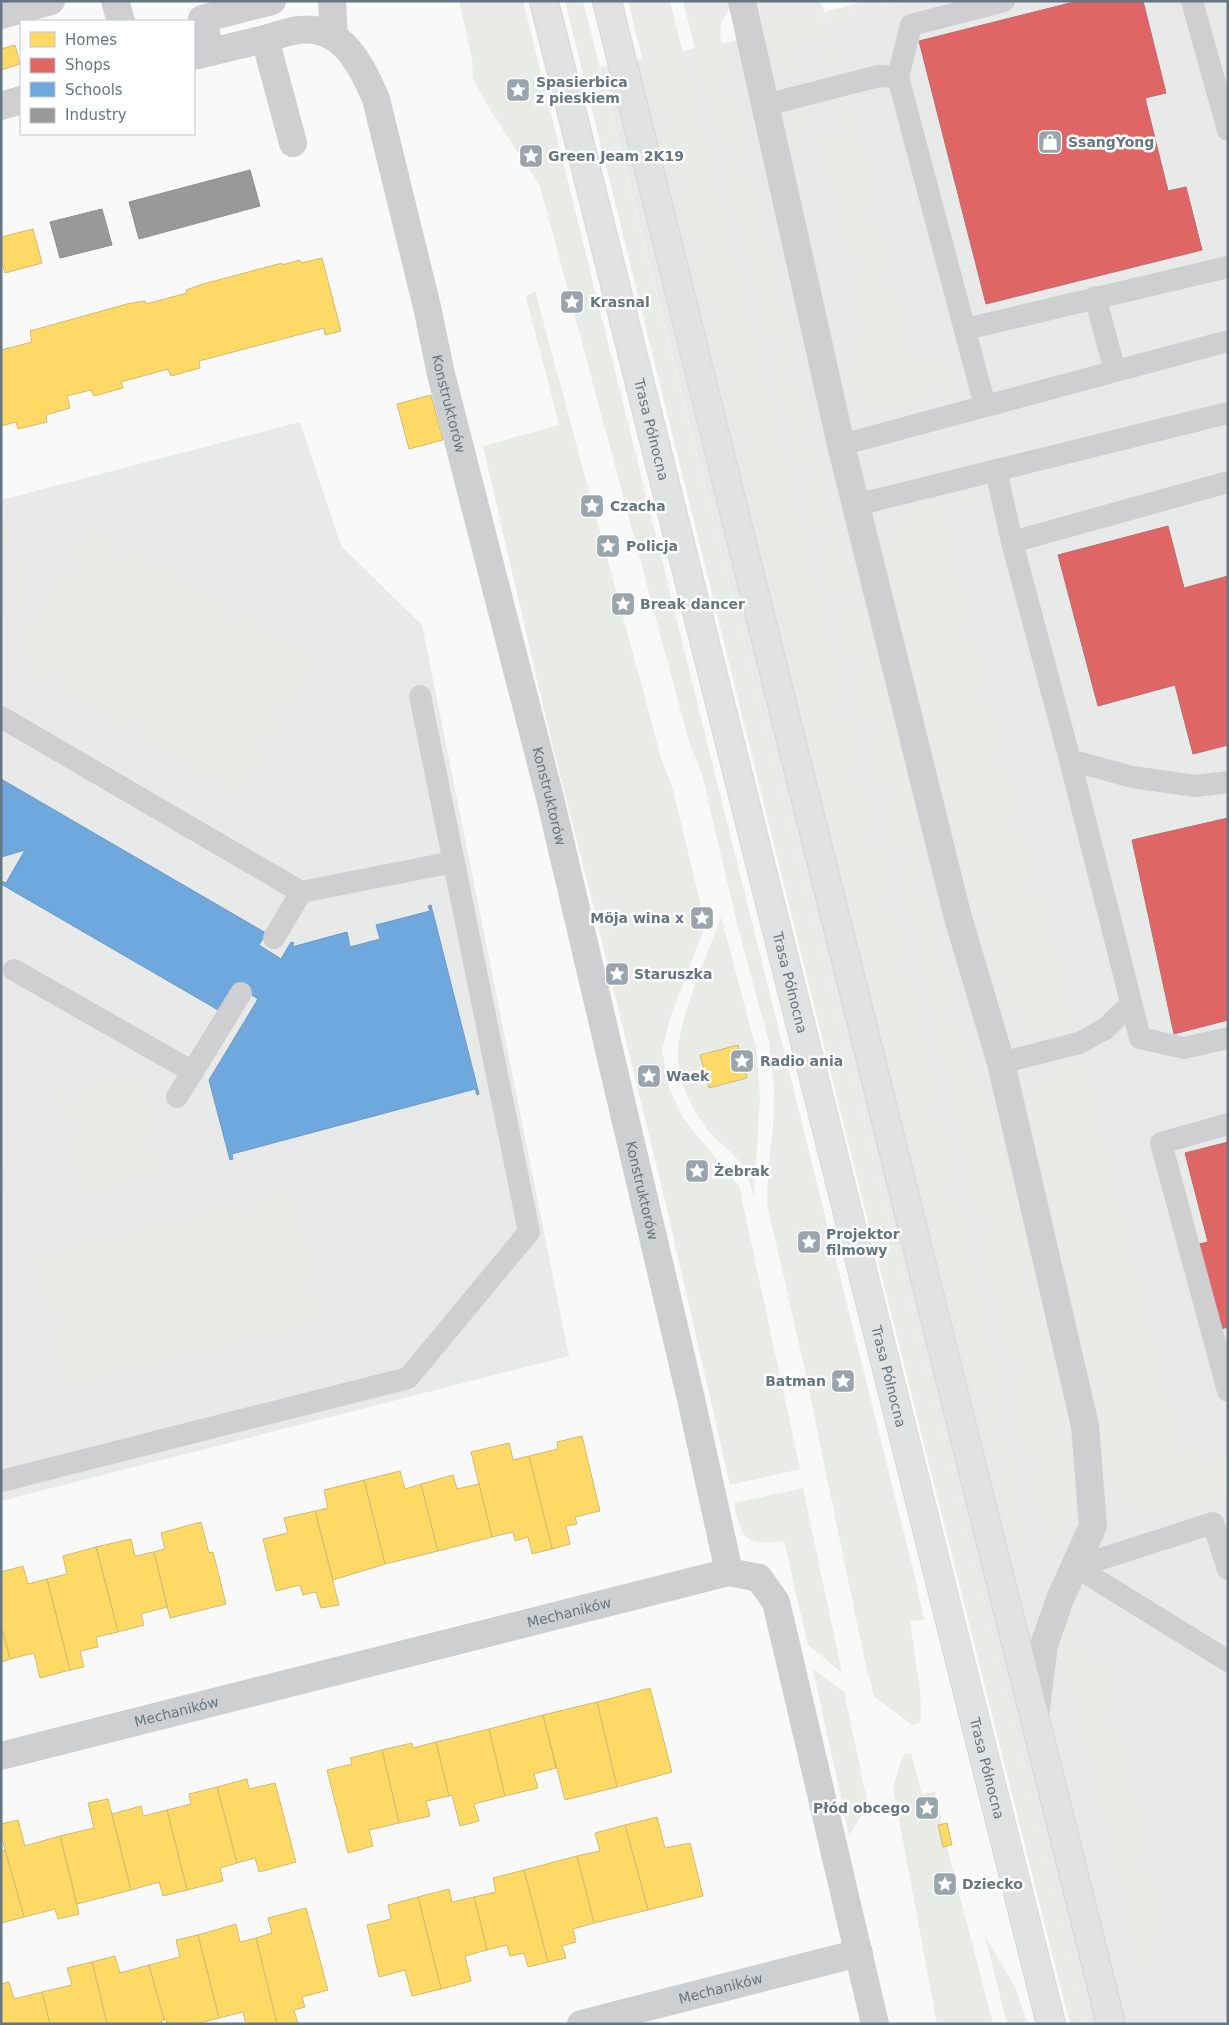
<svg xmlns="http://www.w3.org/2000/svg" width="1229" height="2025" viewBox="0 0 1229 2025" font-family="'DejaVu Sans',sans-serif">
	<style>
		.built { fill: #e8e9e9 }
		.green { fill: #e8ebe6 }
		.homes { fill: #ffd966; stroke: #d1bb6f }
		.shops { fill: #e06666; stroke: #bb6b6f }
		.schools { fill: #6fa8dc; stroke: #6c99c1 }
		.industry { fill: #999; stroke: #898e92 }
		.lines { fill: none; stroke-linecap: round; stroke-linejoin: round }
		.primary-casing { stroke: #d5d6d7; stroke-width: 30 }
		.service { stroke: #cecfd0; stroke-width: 22 }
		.minor { stroke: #cecfd0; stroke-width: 28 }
		.primary { stroke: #e1e2e2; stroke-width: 28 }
		.labels { text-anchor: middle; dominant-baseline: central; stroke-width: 5; stroke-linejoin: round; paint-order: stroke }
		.poi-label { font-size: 14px; font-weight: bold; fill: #657683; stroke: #fff; text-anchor: start }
		.street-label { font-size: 14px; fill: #657683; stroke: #fff }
	</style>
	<rect width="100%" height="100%" fill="#f9f9f9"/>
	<!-- built -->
	<g class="built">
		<path d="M 910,1 L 1228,1 L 1228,2024 L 1088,2024 L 940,1419 L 600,67 L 821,24 Z"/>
		<path d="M 300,422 L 341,546 L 422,625 L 569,1356 L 1,1501 L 1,500 Z"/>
	</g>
	<!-- green -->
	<g class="green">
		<path d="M 459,1 L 523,1 L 915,1578 L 924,1620 L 910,1621 L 920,1690 L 921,1722 L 912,1725 L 874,1696 L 864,1657 L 805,1371 L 767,1203 L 768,1169 L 773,1128 L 774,1086 L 769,1042 L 738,928 L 702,774 L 691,747 L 681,712 L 540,186 L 489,108 L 473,79 L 472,58 Z"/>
		<path d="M 565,1 L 583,1 L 940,1419 L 1088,2024 L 1070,2024 L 838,1102 Z"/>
		<path d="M 628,1 L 670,1 L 687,68 L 913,977 L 999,1384 L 1027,1560 L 1016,1551 L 938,1250 Z"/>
		<path d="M 683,1 L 731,1 L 732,5 L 721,22 L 720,36 L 734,87 L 756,198 L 835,527 L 852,580 L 877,632 L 914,781 L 918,850 L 929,907 L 967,1052 L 979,1083 L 993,1106 L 1007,1138 L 1055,1349 L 1073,1442 L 1079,1492 L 1072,1517 L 1061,1536 L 1049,1549 L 1028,1480 L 1013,1384 L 982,1240 L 896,852 Z"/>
		<path d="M 757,1 L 821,1 L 824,12 L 857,4 L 857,1 L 910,1 L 821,24 L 825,31 L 832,30 L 840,65 L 830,68 L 823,39 L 793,47 L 799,72 C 770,86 761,19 757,1 Z"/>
		<path d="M 848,98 L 858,129 L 894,119 L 897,122 L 859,134 L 914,363 L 945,357 L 952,384 L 945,396 C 929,400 911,408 895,408 C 873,409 850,394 842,374 L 866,336 L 824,148 L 809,140 L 799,155 L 797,156 L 792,152 C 790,136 789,123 804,114 L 810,114 L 815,137 L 845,130 L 839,101 Z"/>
		<path d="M 535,291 L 662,761 L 673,789 L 701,907 L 696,925 L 705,926 L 669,1021 L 662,1050 L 669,1088 L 683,1118 L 739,1186 L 800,1469 L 730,1485 L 664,1196 L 591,897 L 546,719 L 483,446 L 559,425 L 526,297 Z"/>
		<path d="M 969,494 L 978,504 L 943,513 L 1075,1029 C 1038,1036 1020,1037 999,1002 L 889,584 C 887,556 890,539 909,516 C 912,513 916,507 920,505 C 931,499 956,497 969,494 Z"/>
		<path d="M 7,519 L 27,588 L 1,630 L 1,521 Z"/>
		<path d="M 89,527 L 318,660 L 240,795 L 11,662 Z"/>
		<path d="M 721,917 L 756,1048 L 760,1097 L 754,1197 C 750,1185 747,1171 739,1161 C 730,1149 716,1141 707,1129 C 691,1107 678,1082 678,1055 C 677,1021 709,951 721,917 Z"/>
		<path d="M 1084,1060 L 1182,1453 L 1197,1449 L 1200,1462 L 1228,1455 L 1228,1492 C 1206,1515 1154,1529 1127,1506 C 1116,1496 1110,1485 1103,1471 L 1065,1263 L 1030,1120 C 1030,1080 1048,1069 1084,1060 Z"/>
		<path d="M 140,1073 L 165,1173 L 82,1194 L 58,1094 Z"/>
		<path d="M 1,1139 L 13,1186 L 1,1189 Z"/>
		<path d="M 293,1191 L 326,1320 L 67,1386 L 34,1257 Z"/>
		<path d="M 803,1488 L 842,1673 L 808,1645 L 784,1541 C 745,1546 742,1540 734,1503 Z"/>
		<path d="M 1066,1624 L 1091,1642 L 1104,1658 L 1107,1667 L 1158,1903 L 1159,1921 L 1148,1972 L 1142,1974 L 1063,1656 L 1060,1634 Z"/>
		<path d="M 813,1669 L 844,1692 L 868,1805 L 849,1835 Z"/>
		<path d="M 911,1753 L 922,1794 L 935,1792 L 942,1824 L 938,1825 L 943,1847 L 947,1847 L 993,2024 L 937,2024 L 893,1787 L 903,1755 Z"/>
		<path d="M 985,1936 L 1015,1987 L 1028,2024 L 1007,2024 Z"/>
	</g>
	<!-- homes -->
	<g class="homes">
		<path d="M 15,45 L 20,64 L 1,70 L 1,49 Z"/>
		<path d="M 33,229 L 42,263 L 5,273 L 1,260 L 1,237 Z"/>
		<path d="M 322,258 L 341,331 L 325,335 L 324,328 L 199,361 L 200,368 L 171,376 L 168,369 L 121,382 L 123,388 L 94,396 L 91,390 L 67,396 L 70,408 L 46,415 L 47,422 L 18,429 L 16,422 L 1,426 L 1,350 L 32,342 L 30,331 L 127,304 L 145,301 L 146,304 L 187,293 L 186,290 L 203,284 L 282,263 L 282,265 L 300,260 L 301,263 Z"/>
		<path d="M 431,395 L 443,440 L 409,449 L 397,404 Z"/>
		<path d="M 738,1045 L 747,1078 L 709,1088 L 700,1055 Z"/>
		<path d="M 582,1436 L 600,1511 L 575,1517 L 577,1524 L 566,1526 L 570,1544 L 552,1549 L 529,1456 L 558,1449 L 557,1442 Z"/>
		<path d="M 509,1443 L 513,1460 L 529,1456 L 552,1549 L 532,1554 L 528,1537 L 515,1541 L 513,1532 L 492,1537 L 471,1452 Z"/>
		<path d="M 400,1471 L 405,1489 L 421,1484 L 438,1551 L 385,1564 L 364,1480 Z"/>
		<path d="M 453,1475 L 457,1489 L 479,1484 L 492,1537 L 438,1551 L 421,1484 Z"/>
		<path d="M 364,1480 L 385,1564 L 333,1580 L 315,1511 L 328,1508 L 324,1490 Z"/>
		<path d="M 315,1511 L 339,1605 L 321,1608 L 316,1592 L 303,1595 L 300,1585 L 276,1591 L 263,1539 L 288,1533 L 284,1518 Z"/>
		<path d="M 201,1522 L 209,1553 L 213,1552 L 226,1604 L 170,1618 L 154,1552 L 165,1549 L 161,1533 Z"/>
		<path d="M 131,1539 L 135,1556 L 154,1552 L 167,1607 L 141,1614 L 144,1625 L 118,1632 L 96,1547 Z"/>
		<path d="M 96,1547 L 118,1632 L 96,1637 L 98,1647 L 80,1651 L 84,1667 L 70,1670 L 47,1579 L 67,1574 L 63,1556 Z"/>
		<path d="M 23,1566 L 28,1584 L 47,1579 L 70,1670 L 40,1678 L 34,1653 L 10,1659 L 1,1625 L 1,1572 Z"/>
		<path d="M 1,1625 L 10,1659 L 1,1662 Z"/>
		<path d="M 650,1688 L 672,1772 L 617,1787 L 597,1702 Z"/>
		<path d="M 597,1702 L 617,1787 L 565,1800 L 543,1715 Z"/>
		<path d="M 543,1715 L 556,1768 L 534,1774 L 538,1788 L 505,1796 L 489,1729 Z"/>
		<path d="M 489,1729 L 505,1796 L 474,1804 L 479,1821 L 460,1826 L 452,1795 L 449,1796 L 436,1742 Z"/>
		<path d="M 436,1742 L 449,1796 L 426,1801 L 430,1816 L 399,1823 L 382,1750 L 412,1743 L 413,1748 Z"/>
		<path d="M 382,1750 L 399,1823 L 369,1830 L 373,1846 L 348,1853 L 327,1770 L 352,1764 L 350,1758 Z"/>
		<path d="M 247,1779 L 249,1789 L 275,1783 L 296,1862 L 259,1872 L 255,1858 L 237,1863 L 217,1787 Z"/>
		<path d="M 217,1787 L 237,1863 L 220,1868 L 223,1881 L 187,1890 L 167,1810 L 191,1804 L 189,1794 Z"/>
		<path d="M 108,1799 L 131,1890 L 77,1904 L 60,1836 L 94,1828 L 88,1803 Z"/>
		<path d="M 141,1806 L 143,1816 L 167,1810 L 187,1890 L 163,1896 L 159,1882 L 131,1890 L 112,1814 Z"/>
		<path d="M 657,1817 L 665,1848 L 690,1843 L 703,1896 L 648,1910 L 625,1825 Z"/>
		<path d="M 18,1820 L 25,1846 L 60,1836 L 79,1914 L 58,1919 L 55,1909 L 24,1917 L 1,1835 L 1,1824 Z"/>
		<path d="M 947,1823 L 952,1845 L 943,1847 L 938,1825 Z"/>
		<path d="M 625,1825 L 648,1910 L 594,1923 L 577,1856 L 600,1851 L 595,1833 Z"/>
		<path d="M 5,1850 L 24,1917 L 1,1923 L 1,1851 Z"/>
		<path d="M 577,1856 L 594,1923 L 573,1929 L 576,1942 L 562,1946 L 566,1958 L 548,1962 L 524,1870 Z"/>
		<path d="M 524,1870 L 548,1962 L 528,1967 L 524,1953 L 510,1956 L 507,1945 L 487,1950 L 474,1897 L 496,1892 L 493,1878 Z"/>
		<path d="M 449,1889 L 452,1902 L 474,1897 L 487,1950 L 465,1956 L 471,1981 L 441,1989 L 418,1897 Z"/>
		<path d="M 418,1897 L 441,1989 L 412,1996 L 405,1970 L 379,1977 L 367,1925 L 391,1919 L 388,1905 Z"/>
		<path d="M 306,1908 L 328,1990 L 302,1997 L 305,2007 L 294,2010 L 298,2024 L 277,2024 L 256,1938 L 272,1933 L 268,1918 Z"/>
		<path d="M 236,1924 L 240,1942 L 256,1938 L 277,2024 L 246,2024 L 243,2012 L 219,2018 L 198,1935 Z"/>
		<path d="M 198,1935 L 219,2018 L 196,2024 L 167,2024 L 166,2019 L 164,2020 L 149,1965 L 180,1957 L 176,1940 Z"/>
		<path d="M 115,1956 L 120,1973 L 149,1965 L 164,2020 L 161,2021 L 162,2024 L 107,2024 L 92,1962 Z"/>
		<path d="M 92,1962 L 107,2024 L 50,2024 L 42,1992 L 72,1985 L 67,1968 Z"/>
		<path d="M 9,1982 L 14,1999 L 42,1992 L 50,2024 L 1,2024 L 1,1984 Z"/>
	</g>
	<!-- shops -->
	<g class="shops">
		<path d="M 1078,1 L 1143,1 L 1166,93 L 1145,98 L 1168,191 L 1186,187 L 1202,250 L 986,304 L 919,41 Z"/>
		<path d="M 1168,526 L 1184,588 L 1228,576 L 1228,745 L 1193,754 L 1175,685 L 1098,706 L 1058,555 Z"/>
		<path d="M 1228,818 L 1228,1020 L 1174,1034 L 1132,840 Z"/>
		<path d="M 1228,1142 L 1228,1327 L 1221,1329 L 1199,1244 L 1208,1242 L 1185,1153 Z"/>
	</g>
	<!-- schools -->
	<path class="schools" d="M 1,779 L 271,936 L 264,937 L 259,945 L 281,959 L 291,942 L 294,943 L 292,947 L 347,932 L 350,947 L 380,939 L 376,925 L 430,911 L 428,906 L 431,905 L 479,1094 L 477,1095 L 475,1089 L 232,1154 L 233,1159 L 230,1160 L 209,1080 L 258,999 L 236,985 L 225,1014 L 1,884 L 1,881 L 6,883 L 25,850 L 1,857 Z"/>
	<!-- industry -->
	<g class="industry">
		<path d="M 250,170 L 260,206 L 139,239 L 129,202 Z"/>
		<path d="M 102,209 L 112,245 L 60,258 L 50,222 Z"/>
	</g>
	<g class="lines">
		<defs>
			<g id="primary">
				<path id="s4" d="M 544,1 L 1051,2024"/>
				<path d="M 607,1 L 1111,2024"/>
			</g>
		</defs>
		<!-- primary casing -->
		<use href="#primary" class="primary-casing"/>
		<!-- service -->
		<g class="service">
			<path d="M 1192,1 L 1228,130"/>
			<path d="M 898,77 L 911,25 L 1004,1"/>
			<path d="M 765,105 L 879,76 L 898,77 L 985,406"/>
			<path d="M 1095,297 L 1115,371"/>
			<path d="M 966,329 L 1228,267"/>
			<path d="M 841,445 L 1228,341"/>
			<path d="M 996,470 L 1012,542 L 1070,760 L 1132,777 L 1196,786 L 1228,782"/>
			<path d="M 856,505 L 1228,413"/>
			<path d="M 1012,542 L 1228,482"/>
			<path d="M 1,717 L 301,892 L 454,862"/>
			<path d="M 1070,760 L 1140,1038 L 1184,1048 L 1228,1038"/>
			<path d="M 274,938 L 301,892"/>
			<path d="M 14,970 L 193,1072"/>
			<path d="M 1001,1063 L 1079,1043 L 1105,1029 L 1131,1004"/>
			<path d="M 177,1097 L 241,993"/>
			<path d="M 1228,1124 L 1161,1143 L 1228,1391"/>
			<path d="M 1,1481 L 408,1378 L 529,1232 L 420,696"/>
			<path d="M 1076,1567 L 1213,1523 L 1228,1569"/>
			<path d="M 1076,1567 L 1228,1661"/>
		</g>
		<!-- minor -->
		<g class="minor">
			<path d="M 115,1 L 121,21"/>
			<path d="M 332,1 L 334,36"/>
			<path d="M 742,1 L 841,445 L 957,914 L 1001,1063 L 1085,1426 L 1093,1526 L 1060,1599 L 1044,1645 L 1035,1715"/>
			<path d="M 1,15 L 51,1"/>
			<path id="s1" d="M 265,39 C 276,36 288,31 299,30 C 342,24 362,66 376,99 L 427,307 L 441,374 L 550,798 L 691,1399 L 729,1572"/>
			<path d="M 211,52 L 202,19 L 272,1"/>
			<path d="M 194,56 L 265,39 L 293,143"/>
			<path d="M 1,106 L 21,100"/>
			<path id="s2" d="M 1,1756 L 729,1572 L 759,1578 L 776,1602 L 875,2024"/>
			<path id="s3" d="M 581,2024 L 859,1953"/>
		</g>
		<!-- primary -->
		<use href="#primary" class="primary"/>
	</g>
	<!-- icons -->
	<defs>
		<symbol id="sight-square" viewBox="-11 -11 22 22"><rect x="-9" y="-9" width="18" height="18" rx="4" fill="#99a4ac" stroke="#fff"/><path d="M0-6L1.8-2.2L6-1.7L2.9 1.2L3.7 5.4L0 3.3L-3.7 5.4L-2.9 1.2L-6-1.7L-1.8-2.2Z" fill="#fff"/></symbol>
		<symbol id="shop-square" viewBox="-11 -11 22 22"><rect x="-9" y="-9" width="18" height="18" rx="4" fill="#99a4ac" stroke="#fff"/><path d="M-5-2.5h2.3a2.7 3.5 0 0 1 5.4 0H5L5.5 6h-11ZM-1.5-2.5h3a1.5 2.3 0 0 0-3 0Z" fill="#fff"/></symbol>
	</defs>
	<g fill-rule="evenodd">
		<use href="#sight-square" x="504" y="76" width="28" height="28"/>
		<use href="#shop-square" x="1036" y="128" width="28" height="28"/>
		<use href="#sight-square" x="517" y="142" width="28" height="28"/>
		<use href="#sight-square" x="558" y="288" width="28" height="28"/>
		<use href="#sight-square" x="578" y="492" width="28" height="28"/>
		<use href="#sight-square" x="594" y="532" width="28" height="28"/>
		<use href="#sight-square" x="609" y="590" width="28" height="28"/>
		<use href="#sight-square" x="688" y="904" width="28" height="28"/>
		<use href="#sight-square" x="603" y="960" width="28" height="28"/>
		<use href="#sight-square" x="728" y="1047" width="28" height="28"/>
		<use href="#sight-square" x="635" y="1062" width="28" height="28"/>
		<use href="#sight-square" x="683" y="1157" width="28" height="28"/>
		<use href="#sight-square" x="795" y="1228" width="28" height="28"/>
		<use href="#sight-square" x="829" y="1367" width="28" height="28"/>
		<use href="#sight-square" x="913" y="1794" width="28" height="28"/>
		<use href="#sight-square" x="931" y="1870" width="28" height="28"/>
	</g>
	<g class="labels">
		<!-- poi labels -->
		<g class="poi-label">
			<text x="536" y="82">Spasierbica<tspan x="536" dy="16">z pieskiem</tspan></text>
			<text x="1068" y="142">SsangYong</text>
			<text x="548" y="156">Green Jeam 2K19</text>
			<text x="590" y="302">Krasnal</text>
			<text x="610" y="506">Czacha</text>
			<text x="626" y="546">Policja</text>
			<text x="640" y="604">Break dancer</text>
			<text x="684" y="918" text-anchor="end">Möja wina x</text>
			<text x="634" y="974">Staruszka</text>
			<text x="760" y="1061">Radio ania</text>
			<text x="666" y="1076">Waek</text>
			<text x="714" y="1171">Żebrak</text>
			<text x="826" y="1234">Projektor<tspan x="826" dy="16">filmowy</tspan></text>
			<text x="826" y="1381" text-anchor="end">Batman</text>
			<text x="910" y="1808" text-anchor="end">Płód obcego</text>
			<text x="962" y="1884">Dziecko</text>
		</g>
		<!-- street labels -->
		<g class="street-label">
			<text stroke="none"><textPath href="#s1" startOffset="461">Konstruktorów</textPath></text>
			<text stroke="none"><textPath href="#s4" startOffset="442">Trasa Północna</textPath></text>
			<text stroke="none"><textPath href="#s1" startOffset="866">Konstruktorów</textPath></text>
			<text stroke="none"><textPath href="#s4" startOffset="1012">Trasa Północna</textPath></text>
			<text stroke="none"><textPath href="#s1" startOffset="1271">Konstruktorów</textPath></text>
			<text stroke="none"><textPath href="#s4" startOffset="1418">Trasa Północna</textPath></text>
			<text stroke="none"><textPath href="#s2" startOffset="586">Mechaników</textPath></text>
			<text stroke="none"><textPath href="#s2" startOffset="181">Mechaników</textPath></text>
			<text stroke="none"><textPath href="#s4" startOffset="1822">Trasa Północna</textPath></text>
			<text stroke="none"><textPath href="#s3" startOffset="144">Mechaników</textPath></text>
		</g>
	</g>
	<!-- border -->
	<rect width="1229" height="2025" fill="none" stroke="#657683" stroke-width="5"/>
	<!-- legend -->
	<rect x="20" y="20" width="175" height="115" fill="#ffffff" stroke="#c1c8cd"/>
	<rect x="30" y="32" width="25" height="15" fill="#ffd966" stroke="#c1c8cd"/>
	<text x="65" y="45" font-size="15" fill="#657683">Homes</text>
	<rect x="30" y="58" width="25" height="15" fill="#e06666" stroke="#c1c8cd"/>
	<text x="65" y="70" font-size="15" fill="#657683">Shops</text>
	<rect x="30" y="82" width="25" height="15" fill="#6fa8dc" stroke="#c1c8cd"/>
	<text x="65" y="95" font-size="15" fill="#657683">Schools</text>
	<rect x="30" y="108" width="25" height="15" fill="#999999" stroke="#c1c8cd"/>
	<text x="65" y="120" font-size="15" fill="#657683">Industry</text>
</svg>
